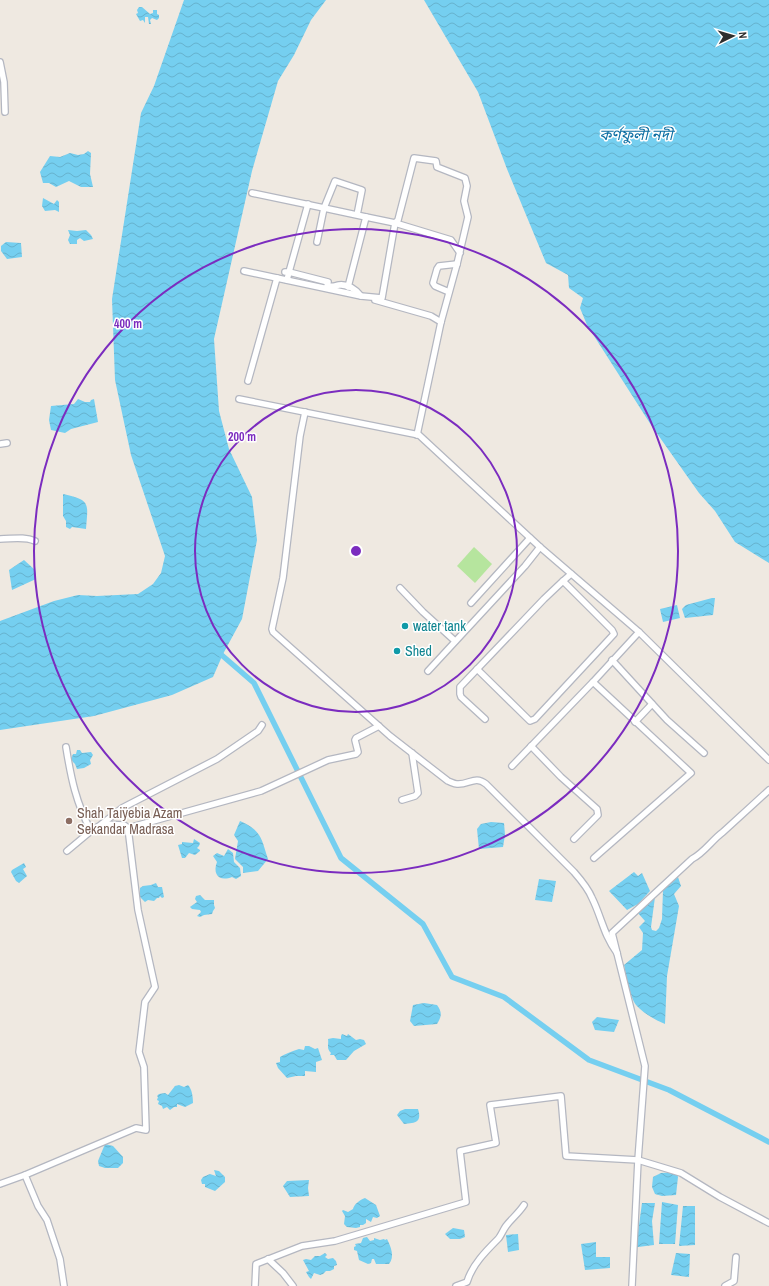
<svg xmlns="http://www.w3.org/2000/svg" width="769" height="1286" viewBox="0 0 769 1286" font-family="'Archivo Narrow','Noto Sans Bengali',sans-serif">
	<style>
		.park { fill: #b6e59e }
		.water { fill: url(#water-waves) }
		.lines { fill: none; stroke-linecap: round; stroke-linejoin: round }
		.canal { stroke: #75cff0; stroke-width: 5.5 }
		.minor-casing { stroke: #b4b7c1; stroke-width: 8 }
		.minor { stroke: #fff; stroke-width: 5.5 }
		.ring { fill: none; stroke: #7b2cbf; stroke-width: 2 }
		.culture-dot { fill: #0f9aa8; stroke: #fff; stroke-width: 1.5 }
		.education-dot { fill: #8d6e63; stroke: #fff; stroke-width: 1.5 }
		.labels { text-anchor: middle; dominant-baseline: central; stroke-width: 3; stroke-linejoin: round; paint-order: stroke }
		.culture-label { font-size: 14px; fill: #0d838f; stroke: #fff; text-anchor: start }
		.education-label { font-size: 14px; fill: #785e54; stroke: #fff; text-anchor: start }
		.water-label { font-size: 15px; font-style: italic; fill: #0d6fa3; stroke: #fff }
		.centre { fill: #7b2cbf; stroke: #fff; stroke-width: 2 }
		.ring-label { font-size: 12px; text-anchor: middle; font-weight: bold; fill: #7b2cbf; stroke: #fff; stroke-width: 3; stroke-linejoin: round; paint-order: stroke }
	</style>
	<defs>
		<pattern id="water-waves" width="16" height="10" patternUnits="userSpaceOnUse"><rect width="16" height="10" fill="#75cff0"/><path d="M0 5q4-4 8 0t8 0" fill="none" stroke="#66b2ce"/></pattern>
	</defs>
	<rect width="100%" height="100%" fill="#efe9e1"/>
	<!-- park -->
	<path class="park" d="M 474,547 L 492,564 L 475,583 L 457,566 Z"/>
	<!-- water -->
	<g class="water">
		<path d="M 184,0 L 326,0 L 311,20 L 294,55 L 278,81 L 252,171 L 214,339 L 219,411 L 229,449 L 252,497 L 257,540 L 242,619 L 223,654 L 213,677 L 172,695 L 94,716 L 0,730 L 0,621 L 54,601 L 78,595 L 97,596 L 138,594 L 153,584 L 161,573 L 165,556 L 131,455 L 115,380 L 112,299 L 141,113 L 154,86 Z"/>
		<path d="M 424,0 L 769,0 L 769,563 L 735,542 L 715,511 L 699,493 L 651,425 L 587,325 L 580,308 L 583,298 L 569,288 L 568,275 L 546,263 L 507,169 L 478,92 Z"/>
		<path d="M 139,7 L 142,7 L 150,14 L 153,13 L 153,10 L 157,10 L 157,14 L 159,15 L 159,18 L 157,20 L 152,18 L 150,20 L 151,24 L 149,24 L 148,17 L 145,17 L 145,23 L 143,20 L 140,21 L 136,14 L 138,13 L 137,10 Z"/>
		<path d="M 88,151 L 91,153 L 90,174 L 93,187 L 81,187 L 69,181 L 56,187 L 49,183 L 43,183 L 40,172 L 50,156 L 60,157 L 70,153 L 78,155 L 84,154 Z"/>
		<path d="M 43,198 L 54,204 L 57,200 L 59,202 L 59,212 L 55,210 L 45,211 L 42,206 Z"/>
		<path d="M 68,230 L 77,231 L 86,230 L 91,235 L 93,239 L 84,241 L 80,238 L 77,240 L 77,244 L 70,244 L 68,240 L 70,235 Z"/>
		<path d="M 6,242 L 21,243 L 22,257 L 7,259 L 1,251 L 1,246 Z"/>
		<path d="M 78,399 L 85,402 L 90,402 L 91,400 L 94,399 L 98,422 L 71,429 L 65,433 L 51,430 L 49,420 L 51,406 L 74,404 Z"/>
		<path d="M 63,494 C 91,500 88,503 86,529 L 72,527 L 70,529 L 66,527 L 66,521 L 63,516 Z"/>
		<path d="M 24,560 L 35,570 L 36,579 L 12,590 L 9,570 Z"/>
		<path d="M 712,598 L 715,598 L 713,615 L 685,618 L 682,609 L 686,605 Z"/>
		<path d="M 677,605 L 680,618 L 663,622 L 660,609 Z"/>
		<path d="M 77,750 L 80,750 L 82,753 L 91,752 L 93,755 L 90,760 L 91,764 L 84,768 L 77,769 L 75,764 L 73,762 L 71,759 L 73,754 L 76,754 Z"/>
		<path d="M 240,821 C 262,831 261,838 268,859 L 258,871 L 243,873 L 243,867 L 235,859 L 238,841 L 234,835 Z"/>
		<path d="M 491,822 L 504,823 L 505,835 L 503,847 L 479,849 L 477,829 L 481,824 Z"/>
		<path d="M 194,839 L 200,843 L 199,846 L 197,848 L 200,850 L 200,851 L 195,855 L 189,853 L 185,858 L 182,858 L 178,845 L 182,844 L 182,842 L 193,843 Z"/>
		<path d="M 228,849 L 233,853 L 234,862 L 240,868 L 241,876 L 236,879 L 232,877 C 220,882 212,875 217,862 L 213,856 L 217,853 L 224,856 Z"/>
		<path d="M 24,863 L 26,867 L 23,869 L 27,876 L 19,883 L 16,881 L 11,872 L 12,870 Z"/>
		<path d="M 634,872 L 638,876 L 642,873 L 650,891 L 638,904 L 627,910 L 609,891 Z"/>
		<path d="M 678,877 L 681,886 L 674,894 L 679,906 L 667,976 L 665,1024 C 655,1020 643,1013 636,1005 C 630,997 626,975 624,965 L 642,950 L 643,933 L 639,927 L 645,921 L 637,912 L 655,897 L 651,927 L 652,930 L 656,931 L 659,928 L 662,919 L 663,890 Z"/>
		<path d="M 539,879 L 556,881 L 552,902 L 535,900 Z"/>
		<path d="M 156,883 L 158,887 L 162,887 L 164,897 L 162,898 L 160,896 L 159,898 L 157,898 L 154,901 L 148,900 L 145,902 L 140,897 L 140,888 L 143,886 L 151,885 Z"/>
		<path d="M 200,895 L 205,900 L 214,900 L 214,905 L 215,908 L 213,911 L 212,914 L 204,915 L 200,917 L 197,916 L 201,912 L 200,910 L 192,909 L 190,907 L 197,902 L 195,899 L 196,896 Z"/>
		<path d="M 424,1003 L 437,1005 C 442,1012 442,1016 437,1024 L 414,1026 L 410,1021 L 413,1005 Z"/>
		<path d="M 597,1017 L 619,1020 L 614,1032 L 595,1030 L 592,1022 Z"/>
		<path d="M 342,1034 L 347,1036 L 348,1034 L 356,1040 L 360,1039 L 364,1040 L 366,1044 L 354,1051 L 346,1060 L 337,1060 L 334,1055 L 330,1055 L 331,1053 C 326,1048 329,1045 328,1039 L 333,1038 L 341,1039 L 341,1036 Z"/>
		<path d="M 305,1046 L 309,1046 L 315,1049 L 318,1048 L 322,1060 L 316,1062 L 316,1072 L 305,1071 L 305,1076 L 296,1076 L 287,1078 L 278,1068 L 276,1063 L 280,1062 L 280,1057 C 285,1054 292,1051 299,1049 L 304,1050 Z"/>
		<path d="M 179,1085 L 184,1087 L 188,1085 C 192,1089 193,1097 193,1103 L 185,1107 L 177,1104 L 177,1107 L 174,1107 L 170,1110 L 167,1107 L 163,1109 L 162,1106 L 158,1104 L 159,1101 L 157,1100 L 158,1097 L 157,1096 L 159,1094 L 165,1093 L 168,1095 L 175,1086 Z"/>
		<path d="M 405,1109 L 418,1109 C 422,1122 416,1123 404,1124 L 397,1115 L 400,1111 Z"/>
		<path d="M 105,1144 L 113,1146 L 123,1157 L 123,1163 L 118,1168 L 105,1168 L 99,1166 L 98,1161 Z"/>
		<path d="M 214,1170 L 219,1171 L 225,1177 L 225,1182 L 215,1191 L 205,1187 L 205,1184 L 202,1184 L 201,1180 L 203,1177 L 210,1174 L 216,1176 Z"/>
		<path d="M 676,1172 L 678,1177 L 676,1195 L 662,1196 L 655,1194 L 652,1187 L 653,1177 L 661,1173 Z"/>
		<path d="M 309,1180 L 308,1188 L 309,1196 L 290,1197 L 283,1186 L 287,1181 Z"/>
		<path d="M 365,1198 L 376,1205 L 380,1216 L 377,1218 L 373,1217 L 371,1222 L 366,1219 L 366,1223 L 363,1225 L 360,1225 L 360,1227 L 356,1228 L 347,1227 L 344,1224 L 345,1216 L 342,1211 L 343,1210 L 348,1212 L 353,1209 C 354,1204 360,1200 365,1198 Z"/>
		<path d="M 662,1202 L 678,1205 L 675,1244 L 659,1244 Z"/>
		<path d="M 642,1203 L 655,1203 L 652,1221 L 654,1245 L 638,1247 L 636,1247 Z"/>
		<path d="M 683,1206 L 695,1206 L 695,1245 L 679,1246 Z"/>
		<path d="M 453,1228 L 464,1230 L 465,1237 L 460,1239 L 450,1239 L 445,1234 Z"/>
		<path d="M 518,1234 L 519,1250 L 508,1252 L 506,1235 Z"/>
		<path d="M 367,1237 L 370,1241 L 374,1240 L 374,1238 L 380,1240 L 384,1239 L 385,1240 L 387,1239 C 391,1247 395,1257 389,1264 L 376,1264 L 374,1259 L 372,1259 L 371,1263 L 368,1264 L 359,1260 L 357,1251 L 354,1250 L 354,1247 L 356,1246 L 355,1244 L 361,1243 L 363,1238 Z"/>
		<path d="M 596,1242 L 596,1257 L 610,1257 L 610,1268 L 585,1270 L 581,1244 Z"/>
		<path d="M 325,1253 L 327,1255 L 325,1257 L 328,1259 L 333,1258 L 336,1261 L 337,1265 L 334,1266 L 334,1269 L 330,1271 L 326,1271 L 323,1274 L 320,1275 L 314,1273 L 311,1279 L 309,1277 L 306,1272 L 309,1271 L 303,1260 L 306,1259 L 311,1260 L 315,1256 L 320,1256 Z"/>
		<path d="M 676,1253 L 690,1254 L 689,1277 L 671,1275 Z"/>
	</g>
	<g class="lines">
		<!-- canal -->
		<path class="canal" d="M 217,651 L 254,683 L 341,858 L 423,924 L 452,977 L 504,997 L 589,1060 L 669,1090 L 769,1142"/>
		<defs>
			<g id="minor">
				<path d="M 0,62 L 4,82 L 5,112"/>
				<path d="M 252,193 L 324,208 L 317,242"/>
				<path d="M 244,271 L 361,296"/>
				<path d="M 285,272 L 289,272 L 308,204"/>
				<path d="M 287,280 L 289,272 L 328,282 L 327,286 C 333,287 334,286 339,285 C 348,284 356,290 361,296 L 382,298 L 395,223 L 366,217"/>
				<path d="M 348,287 L 366,217 L 324,208 L 335,181 L 362,190 L 357,215"/>
				<path d="M 449,292 L 435,286 L 433,283 L 437,269 L 439,266 L 457,264"/>
				<path d="M 375,300 L 431,316 L 441,322"/>
				<path d="M 248,381 L 277,278"/>
				<path d="M 239,399 L 419,435 L 540,547 L 639,632 L 769,760"/>
				<path d="M 305,412 L 300,436 L 283,578 L 272,629 L 273,632 L 390,736 L 448,781 C 451,782 454,784 457,784 C 469,785 475,775 486,784 L 574,872 C 581,880 588,888 592,898 C 602,918 603,934 617,953"/>
				<path d="M 417,435 L 441,322 L 457,264 L 468,217 L 464,201 L 467,186 L 465,178 L 437,167 L 436,161 L 414,158 L 398,220 L 395,223 L 451,240 L 460,253"/>
				<path d="M 0,444 L 7,443"/>
				<path d="M 0,539 C 12,539 24,536 35,541"/>
				<path d="M 400,588 L 423,612 L 455,641"/>
				<path d="M 471,603 L 530,538"/>
				<path d="M 612,660 L 667,720 L 704,753"/>
				<path d="M 477,669 L 530,721 L 535,719 L 614,634 L 612,630 L 563,581 L 571,574"/>
				<path d="M 428,671 L 525,566 L 540,547"/>
				<path d="M 593,682 L 691,773 L 594,858"/>
				<path d="M 485,719 L 461,697 L 460,694 L 460,687 L 544,599 L 563,581"/>
				<path d="M 635,722 L 652,704"/>
				<path d="M 531,746 L 561,777 L 597,809 L 598,815 L 574,839"/>
				<path d="M 66,747 C 71,778 76,803 91,831"/>
				<path d="M 512,766 L 593,682 L 639,632"/>
				<path d="M 402,800 L 415,796 L 418,793 L 412,753"/>
				<path d="M 102,824 L 124,825 L 128,828 L 261,791 L 328,760 L 356,754 L 358,752 L 355,740 L 356,738 L 379,726"/>
				<path d="M 67,851 L 91,831 L 102,824 L 122,808 L 217,759 L 258,731 L 262,725"/>
				<path d="M 25,1175 L 136,1128 L 146,1130 L 144,1067 L 139,1052 L 145,1002 L 155,987 L 138,910 L 128,828"/>
				<path d="M 0,1184 L 25,1175 L 38,1206 L 47,1220 L 60,1259 L 64,1286"/>
				<path d="M 268,1259 L 283,1273 L 293,1286"/>
				<path d="M 255,1286 L 256,1264 L 302,1246 L 335,1241 L 466,1202 L 460,1151 L 496,1143 L 490,1105 L 561,1096 L 566,1156 L 638,1160 L 681,1173 L 720,1197 L 769,1223"/>
				<path d="M 456,1286 L 467,1282 C 472,1265 486,1251 498,1239 C 501,1236 503,1230 506,1226 C 512,1218 518,1214 524,1205"/>
				<path d="M 632,1286 L 638,1160 L 645,1066 L 612,933 L 692,859 C 704,853 712,840 723,832 L 769,790"/>
				<path d="M 725,1286 L 734,1281 L 736,1257"/>
			</g>
		</defs>
		<!-- minor casing -->
		<use href="#minor" class="minor-casing"/>
		<!-- minor -->
		<use href="#minor" class="minor"/>
	</g>
	<!-- distance rings -->
	<g class="ring">
		<circle cx="356" cy="551" r="161"/>
		<circle cx="356" cy="551" r="322"/>
	</g>
	<!-- markers -->
	<g class="culture-dot">
		<circle cx="405" cy="626" r="4"/>
		<circle cx="397" cy="651" r="4"/>
	</g>
	<circle class="education-dot" cx="69" cy="821" r="4"/>
	<g class="labels">
		<!-- culture labels -->
		<g class="culture-label">
			<text x="413" y="626">water tank</text>
			<text x="405" y="651">Shed</text>
		</g>
		<!-- education labels -->
		<g class="education-label">
			<text x="77" y="813">Shah Taiÿebia Azam<tspan x="77" dy="16">Sekandar Madrasa</tspan></text>
		</g>
		<!-- water labels -->
		<g class="water-label">
			<text x="636" y="134">কর্ণফুলী নদী</text>
		</g>
	</g>
	<circle cx="356" cy="551" r="6" class="centre"/>
	<g class="ring-label">
		<text x="128" y="328">400 m</text>
		<text x="242" y="441">200 m</text>
	</g>
	<!-- north arrow -->
	<g transform="translate(733 36) rotate(85)" stroke="#ffffff" stroke-width="3" paint-order="stroke">
	<path d="M0-3L7 15L0 10L-7 15Z" fill="#2e2e2e"/>
	<text y="-6" font-size="11" font-weight="bold" text-anchor="middle" fill="#2e2e2e">N</text>
	</g>
</svg>
